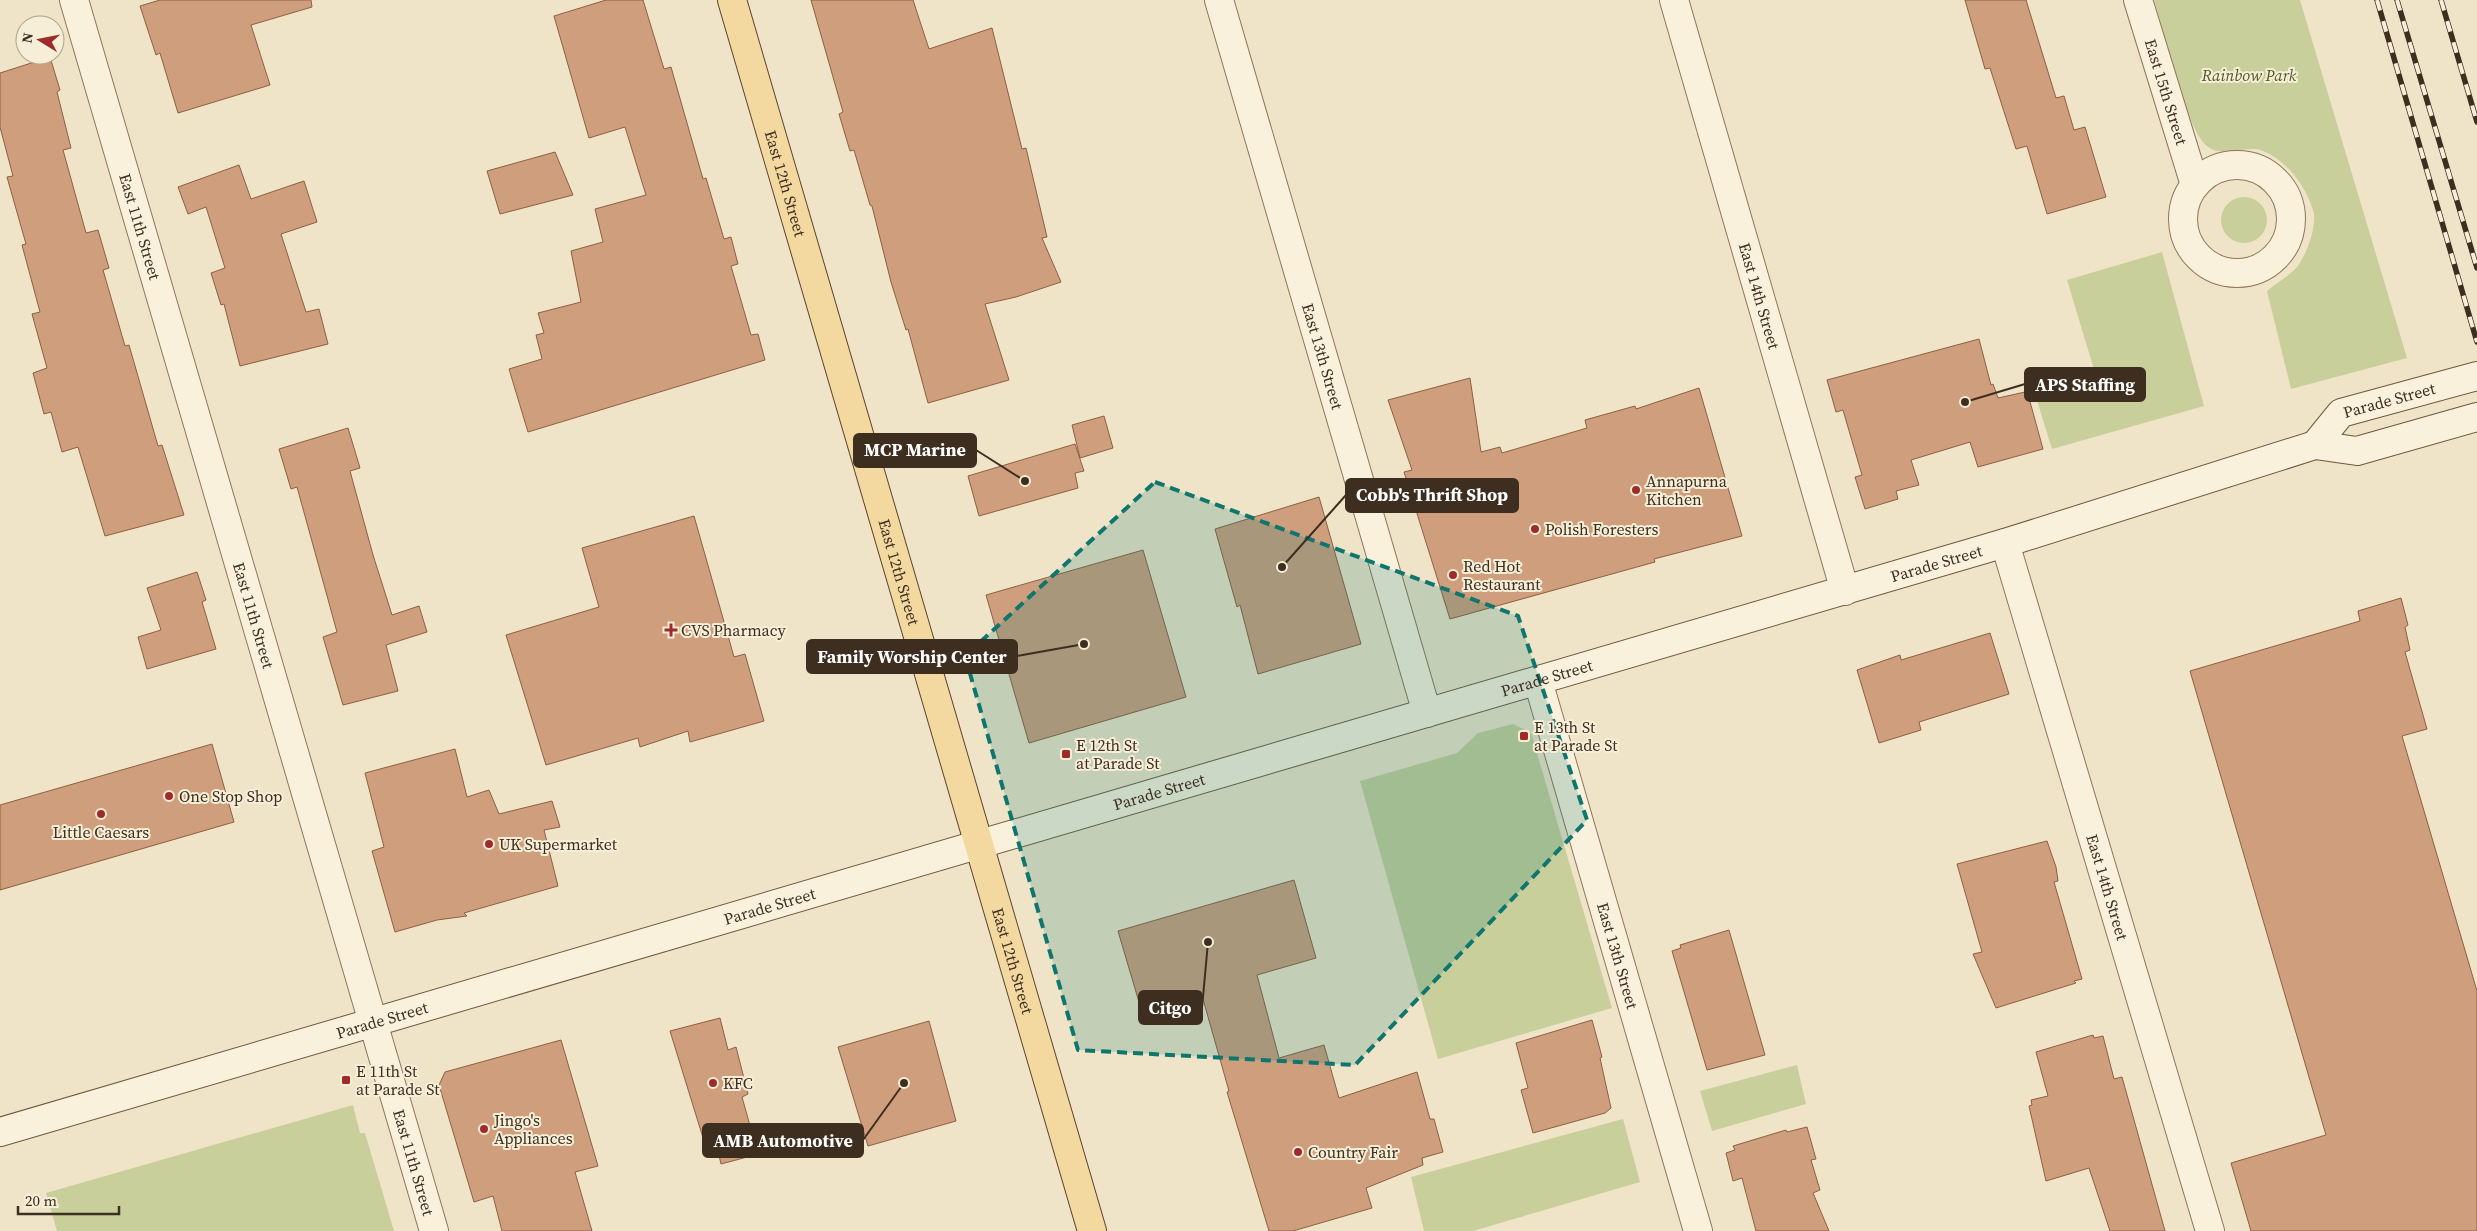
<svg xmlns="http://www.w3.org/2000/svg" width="2477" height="1231" viewBox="0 0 2477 1231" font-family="'Source Serif 4',serif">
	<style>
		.green { fill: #c9cf9b }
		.building { fill: #cf9f7d; stroke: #8d5f41 }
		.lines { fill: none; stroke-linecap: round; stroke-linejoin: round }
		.street-casing { stroke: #8d765c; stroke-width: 30 }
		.secondary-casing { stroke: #6f573f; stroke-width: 30 }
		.primary-casing { stroke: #5b4430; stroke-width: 30 }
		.street { stroke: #faf1dc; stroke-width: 28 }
		.secondary { stroke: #faf1dc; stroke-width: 28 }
		.primary { stroke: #f3d9a0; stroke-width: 28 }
		.rail-casing { stroke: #3d2e20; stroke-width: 5.5 }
		.rail { stroke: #f7eed8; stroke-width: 4; stroke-dasharray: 11; stroke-linecap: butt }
		.marked { fill: #0f766e; fill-opacity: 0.2; stroke: #0f766e; stroke-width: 4; stroke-dasharray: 10 6; stroke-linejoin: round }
		.poi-dot { fill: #9e2a2b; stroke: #f7eed8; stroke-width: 2 }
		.labels { text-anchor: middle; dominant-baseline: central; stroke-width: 4; stroke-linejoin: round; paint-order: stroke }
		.park-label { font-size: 16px; font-style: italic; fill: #4d5a26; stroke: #f7eed8 }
		.street-label { font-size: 16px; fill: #3d2e20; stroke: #f7eed8 }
		.poi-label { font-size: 16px; fill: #3d2e20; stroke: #f7eed8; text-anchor: start }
		.leader { fill: none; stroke: #3d2e20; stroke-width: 2 }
		.callout-dot { fill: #3d2e20; stroke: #f7eed8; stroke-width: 2 }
		.callout { fill: #3d2e20; stroke: #3d2e20; stroke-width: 2 }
		.callout-label { font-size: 18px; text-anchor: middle; font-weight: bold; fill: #fff }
	</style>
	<rect width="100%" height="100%" fill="#f0e4c8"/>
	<!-- green -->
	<g class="green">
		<path d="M 2154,0 L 2300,0 L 2407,358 L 2291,389 L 2267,291 C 2276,283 2289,276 2297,267 C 2306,256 2318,225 2313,210 C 2305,185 2287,161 2263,151 C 2246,144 2222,159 2207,146 C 2186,129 2163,30 2154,0 Z"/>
		<circle cx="2244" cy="220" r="23"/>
		<path d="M 2162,252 L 2204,406 L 2052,449 L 2035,394 L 2096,376 L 2067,280 Z"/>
		<path d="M 1513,724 L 1531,733 L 1612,1008 L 1438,1059 L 1360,781 L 1457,753 L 1478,733 Z"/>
		<path d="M 1797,1065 L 1806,1104 L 1712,1131 L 1700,1091 Z"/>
		<path d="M 353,1105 L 360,1133 L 365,1133 L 394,1231 L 57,1231 L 46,1193 Z"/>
		<path d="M 1623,1119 L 1640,1182 L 1473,1231 L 1424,1231 L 1411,1177 Z"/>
	</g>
	<!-- building -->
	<g class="building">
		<path d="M 160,0 L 311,0 L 312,7 L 251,25 L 270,85 L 178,113 L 160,53 L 156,55 L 140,6 Z"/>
		<path d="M 606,0 L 643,0 L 664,69 L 671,67 L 703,179 L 706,178 L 724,239 L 731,237 L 738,264 L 731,266 L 751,335 L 758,334 L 765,360 L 528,432 L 509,369 L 542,359 L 536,335 L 544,333 L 538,313 L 581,302 L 571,251 L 603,242 L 595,209 L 646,195 L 625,127 L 589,138 L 554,16 Z"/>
		<path d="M 811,0 L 913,0 L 929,49 L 992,28 L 1022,149 L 1026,148 L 1047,237 L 1042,238 L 1061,282 L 1016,297 L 985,304 L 1009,380 L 928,403 L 908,329 L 906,330 L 891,282 L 872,206 L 870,205 L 854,150 L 850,151 L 839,114 L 843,112 Z"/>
		<path d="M 1965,0 L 2026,0 L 2056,98 L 2064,96 L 2074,130 L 2085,127 L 2106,197 L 2047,214 L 2027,146 L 2016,149 L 1990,68 L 1985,69 Z"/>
		<path d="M 50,57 L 60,90 L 57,92 L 71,148 L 63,150 L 86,233 L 98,230 L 109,268 L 103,270 L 125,346 L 129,345 L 158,446 L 162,445 L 184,515 L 105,536 L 78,447 L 62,452 L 51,412 L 44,414 L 33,373 L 47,368 L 32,314 L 40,312 L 22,245 L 26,244 L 7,177 L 13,176 L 0,127 L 0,73 Z"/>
		<path d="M 555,152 L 573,195 L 500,214 L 487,171 Z"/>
		<path d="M 239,165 L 251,199 L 304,181 L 317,222 L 281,234 L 306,312 L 319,309 L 328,344 L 240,366 L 224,304 L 221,305 L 211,273 L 225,268 L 206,207 L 188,214 L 178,187 Z"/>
		<path d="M 1979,339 L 1991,385 L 1993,384 L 1998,398 L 2025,392 L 2027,399 L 2029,398 L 2043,449 L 1978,467 L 1970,442 L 1911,460 L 1919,485 L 1896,491 L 1898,499 L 1865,509 L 1855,477 L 1862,475 L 1843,410 L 1836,412 L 1827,380 Z"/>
		<path d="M 1470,378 L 1481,452 L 1500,447 L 1502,453 L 1587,428 L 1585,420 L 1635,406 L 1636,409 L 1699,388 L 1742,536 L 1654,559 L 1655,562 L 1450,619 L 1404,472 L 1412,470 L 1388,400 Z"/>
		<path d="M 1104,416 L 1113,448 L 1080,458 L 1072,425 Z"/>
		<path d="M 348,428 L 360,468 L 350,471 L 373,555 L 392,615 L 419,606 L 427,632 L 386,645 L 398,691 L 343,705 L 323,637 L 337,632 L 297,487 L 291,489 L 279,449 Z"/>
		<path d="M 1075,444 L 1084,471 L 1075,473 L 1078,488 L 979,516 L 968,476 Z"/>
		<path d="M 1319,497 L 1361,644 L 1258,674 L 1240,605 L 1237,607 L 1215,529 Z"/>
		<path d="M 694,516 L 734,657 L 745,654 L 764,721 L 690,742 L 688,731 L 640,747 L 638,738 L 546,765 L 506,635 L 599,607 L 582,548 Z"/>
		<path d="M 1143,550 L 1186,697 L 1029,743 L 986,595 Z"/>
		<path d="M 197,572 L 206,600 L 202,602 L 216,649 L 147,669 L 138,637 L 161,630 L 147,588 Z"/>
		<path d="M 2401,598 L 2408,625 L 2405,627 L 2410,650 L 2405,652 L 2427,729 L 2402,736 L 2477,991 L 2477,1231 L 2251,1231 L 2231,1163 L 2326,1135 L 2190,671 L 2360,621 L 2358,611 Z"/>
		<path d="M 1990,633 L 2009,694 L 1919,722 L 1921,730 L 1879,743 L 1857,670 L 1900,655 L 1901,660 Z"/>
		<path d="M 212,744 L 234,822 L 0,890 L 0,805 Z"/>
		<path d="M 455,749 L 467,797 L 489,790 L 499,814 L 552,801 L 560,827 L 544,830 L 558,886 L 464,913 L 467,916 L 437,920 L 395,932 L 372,851 L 384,847 L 365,773 Z"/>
		<path d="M 2047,841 L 2056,867 L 2058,881 L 2054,882 L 2082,979 L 2074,981 L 2076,983 L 1996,1008 L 1973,954 L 1982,952 L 1957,864 Z"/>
		<path d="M 1294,880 L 1316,958 L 1257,975 L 1279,1058 L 1324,1045 L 1339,1098 L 1417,1072 L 1430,1119 L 1434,1119 L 1443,1152 L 1422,1158 L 1423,1165 L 1366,1188 L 1372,1208 L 1293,1231 L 1269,1231 L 1227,1092 L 1229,1091 L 1201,992 L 1141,1009 L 1118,931 Z"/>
		<path d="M 1729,930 L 1765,1055 L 1707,1070 L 1672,951 L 1681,948 L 1680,945 Z"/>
		<path d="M 720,1018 L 728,1050 L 736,1047 L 748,1094 L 742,1097 L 754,1140 L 748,1143 L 751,1156 L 721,1164 L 718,1151 L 708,1154 L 670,1031 Z"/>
		<path d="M 1592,1020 L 1602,1057 L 1600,1058 L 1611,1108 L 1605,1113 L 1533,1133 L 1521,1090 L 1528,1088 L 1516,1043 Z"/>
		<path d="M 929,1021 L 956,1121 L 868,1146 L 838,1047 Z"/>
		<path d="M 2093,1035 L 2094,1038 L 2103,1036 L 2114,1079 L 2122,1077 L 2165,1231 L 2110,1231 L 2089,1168 L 2046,1181 L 2029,1106 L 2032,1105 L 2031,1100 L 2048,1096 L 2036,1052 Z"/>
		<path d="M 561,1040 L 598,1166 L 575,1172 L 592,1231 L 502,1231 L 493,1196 L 474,1202 L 439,1085 L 445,1072 Z"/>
		<path d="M 1807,1127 L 1816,1159 L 1811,1160 L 1820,1190 L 1813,1193 L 1829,1231 L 1756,1231 L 1742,1178 L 1733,1181 L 1726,1153 L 1735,1150 L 1733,1146 L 1786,1130 L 1787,1132 Z"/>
	</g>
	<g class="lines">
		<defs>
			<g id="street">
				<path id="s1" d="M 74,0 L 434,1231"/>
				<path id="s2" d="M 1219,0 L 1427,713"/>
				<path id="s3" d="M 1674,0 L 1845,591"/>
				<path id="s4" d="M 2138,0 L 2195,185"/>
				<circle cx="2237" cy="219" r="54"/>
				<path id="s5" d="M 2005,543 L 2210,1231"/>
				<path id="s6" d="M 1538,681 L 1698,1231"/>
			</g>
			<g id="secondary">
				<path id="s7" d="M 2315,445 L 2341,413 L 2477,376"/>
				<path id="s8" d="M 0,1132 L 2005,543 L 2315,445 L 2357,451 L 2477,417"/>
			</g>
			<g id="primary">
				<path id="s9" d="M 732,0 L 1092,1231"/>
			</g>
		</defs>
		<!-- street casing -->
		<use href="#street" class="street-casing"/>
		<!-- secondary casing -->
		<use href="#secondary" class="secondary-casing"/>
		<!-- primary casing -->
		<use href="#primary" class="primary-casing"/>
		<!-- street -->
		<use href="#street" class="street"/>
		<!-- secondary -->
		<use href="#secondary" class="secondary"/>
		<!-- primary -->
		<use href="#primary" class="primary"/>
		<defs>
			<g id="rail">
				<path d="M 2377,0 L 2477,342"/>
				<path d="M 2397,0 L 2477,268"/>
				<path d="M 2441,0 L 2477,122"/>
			</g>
		</defs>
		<!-- rail casing -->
		<use href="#rail" class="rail-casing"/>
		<!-- rail -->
		<use href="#rail" class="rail"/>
	</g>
	<!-- marked area -->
	<path class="marked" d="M 1155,482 L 1518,616 L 1587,820 L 1355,1065 L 1078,1050 L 965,656 Z"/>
	<!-- markers -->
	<g class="poi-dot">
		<circle cx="1636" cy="490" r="5"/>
		<circle cx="1535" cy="529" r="5"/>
		<circle cx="1453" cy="575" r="5"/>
		<path d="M668.5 622.5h5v5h5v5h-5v5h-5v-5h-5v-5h5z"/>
		<rect x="1519" y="731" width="10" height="10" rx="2.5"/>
		<rect x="1061" y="749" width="10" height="10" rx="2.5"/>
		<circle cx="169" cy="796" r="5"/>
		<circle cx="101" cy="814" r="5"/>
		<circle cx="489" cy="844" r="5"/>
		<rect x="341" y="1075" width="10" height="10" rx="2.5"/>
		<circle cx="713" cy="1083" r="5"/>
		<circle cx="484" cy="1129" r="5"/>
		<circle cx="1298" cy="1152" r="5"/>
	</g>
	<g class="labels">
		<!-- park labels -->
		<g class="park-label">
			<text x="2249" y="75">Rainbow Park</text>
		</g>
		<!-- street labels -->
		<g class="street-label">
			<text stroke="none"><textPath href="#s4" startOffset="96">East 15th Street</textPath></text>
			<text stroke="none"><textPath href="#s9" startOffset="191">East 12th Street</textPath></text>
			<text stroke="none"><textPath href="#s1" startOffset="236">East 11th Street</textPath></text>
			<text stroke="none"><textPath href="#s3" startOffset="308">East 14th Street</textPath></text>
			<text stroke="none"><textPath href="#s2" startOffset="371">East 13th Street</textPath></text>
			<text stroke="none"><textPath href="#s7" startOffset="91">Parade Street</textPath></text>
			<text stroke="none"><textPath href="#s8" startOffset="2018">Parade Street</textPath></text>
			<text stroke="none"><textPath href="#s9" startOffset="596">East 12th Street</textPath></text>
			<text stroke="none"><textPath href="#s1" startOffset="641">East 11th Street</textPath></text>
			<text stroke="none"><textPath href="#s8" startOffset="1612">Parade Street</textPath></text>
			<text stroke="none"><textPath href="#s8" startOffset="1208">Parade Street</textPath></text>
			<text stroke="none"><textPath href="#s5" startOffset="359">East 14th Street</textPath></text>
			<text stroke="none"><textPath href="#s8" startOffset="802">Parade Street</textPath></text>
			<text stroke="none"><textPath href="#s6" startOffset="286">East 13th Street</textPath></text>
			<text stroke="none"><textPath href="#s9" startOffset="1001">East 12th Street</textPath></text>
			<text stroke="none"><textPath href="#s8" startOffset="398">Parade Street</textPath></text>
			<text stroke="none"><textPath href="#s1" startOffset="1211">East 11th Street</textPath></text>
		</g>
		<!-- poi labels -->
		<g class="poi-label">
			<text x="1646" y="481">Annapurna<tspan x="1646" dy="18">Kitchen</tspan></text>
			<text x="1545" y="529">Polish Foresters</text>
			<text x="1463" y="566">Red Hot<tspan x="1463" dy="18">Restaurant</tspan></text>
			<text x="681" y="630">CVS Pharmacy</text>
			<text x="1534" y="727">E 13th St<tspan x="1534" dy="18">at Parade St</tspan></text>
			<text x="1076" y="745">E 12th St<tspan x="1076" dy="18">at Parade St</tspan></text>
			<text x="179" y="796">One Stop Shop</text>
			<text x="101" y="832" text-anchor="middle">Little Caesars</text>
			<text x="499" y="844">UK Supermarket</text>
			<text x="356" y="1071">E 11th St<tspan x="356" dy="18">at Parade St</tspan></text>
			<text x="723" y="1083">KFC</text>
			<text x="494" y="1120">Jingo's<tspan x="494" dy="18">Appliances</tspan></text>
			<text x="1308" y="1152">Country Fair</text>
		</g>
	</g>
	<!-- callouts -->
	<path class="leader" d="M1965 402L2025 384M1025 481L976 450M1282 567L1346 495M1084 644L1017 656M1208 942L1202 1008M904 1083L863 1140"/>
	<g class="callout-dot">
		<circle cx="1965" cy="402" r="5"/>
		<circle cx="1025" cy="481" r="5"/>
		<circle cx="1282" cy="567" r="5"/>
		<circle cx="1084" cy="644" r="5"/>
		<circle cx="1208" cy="942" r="5"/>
		<circle cx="904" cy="1083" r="5"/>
	</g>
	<g class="callout">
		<rect x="2025" y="368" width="120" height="33" rx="5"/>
		<rect x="854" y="434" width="122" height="33" rx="5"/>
		<rect x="1346" y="479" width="172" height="33" rx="5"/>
		<rect x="807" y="640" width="210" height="33" rx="5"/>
		<rect x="1139" y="991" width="63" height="33" rx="5"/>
		<rect x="703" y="1124" width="160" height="33" rx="5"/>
	</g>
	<g class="callout-label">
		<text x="2085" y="391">APS Staffing</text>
		<text x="915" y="456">MCP Marine</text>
		<text x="1432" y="501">Cobb's Thrift Shop</text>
		<text x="912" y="663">Family Worship Center</text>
		<text x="1170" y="1014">Citgo</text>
		<text x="783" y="1147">AMB Automotive</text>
	</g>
	<!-- north arrow -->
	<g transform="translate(40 40) rotate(280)"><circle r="24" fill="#f7eed8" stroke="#ada18e"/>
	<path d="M0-4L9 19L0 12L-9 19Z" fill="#9e2a2b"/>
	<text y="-8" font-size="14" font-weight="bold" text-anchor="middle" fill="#3d2e20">N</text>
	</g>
	<!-- scale -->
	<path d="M18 1206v8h101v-8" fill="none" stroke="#3d2e20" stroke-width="2.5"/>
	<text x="25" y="1206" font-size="15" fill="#3d2e20" stroke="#f7eed8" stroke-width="4" paint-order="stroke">20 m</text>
</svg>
